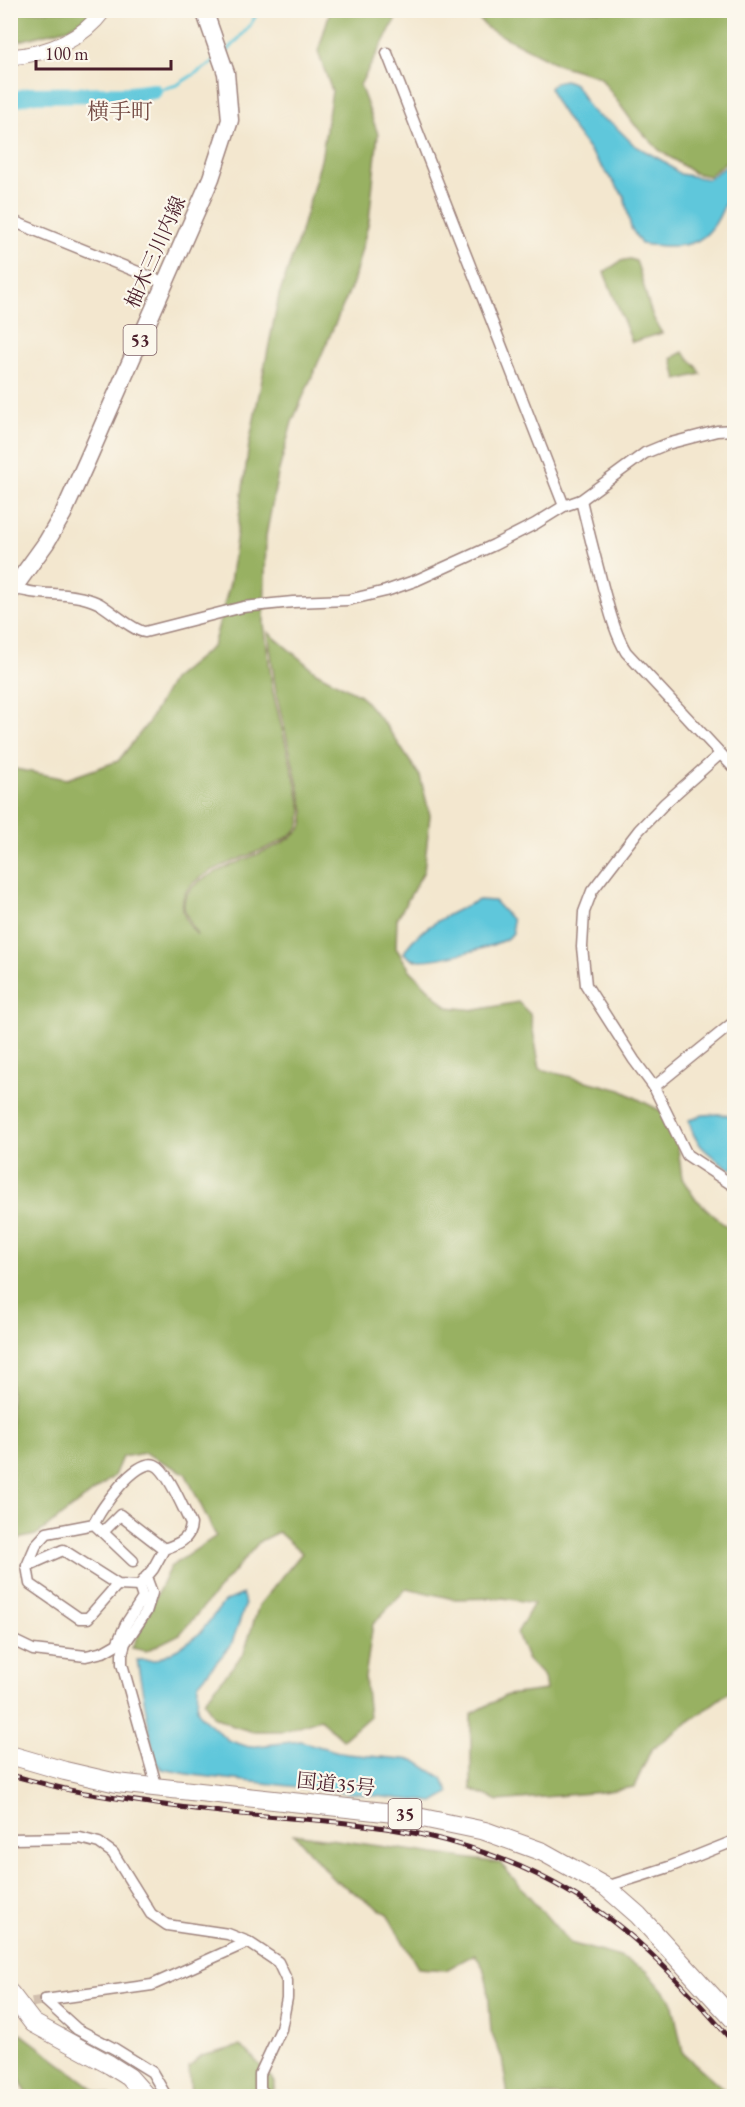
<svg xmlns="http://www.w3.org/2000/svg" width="745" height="2107" viewBox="0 0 745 2107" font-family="'EB Garamond','Noto Serif JP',serif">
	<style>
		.forest { fill: #98b162; stroke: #716846; stroke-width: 1.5 }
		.water { fill: #5fc7db; stroke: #547383; stroke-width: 1.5 }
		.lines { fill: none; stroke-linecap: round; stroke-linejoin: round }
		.stream { stroke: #5fc7db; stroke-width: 3 }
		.river { stroke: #5fc7db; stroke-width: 16 }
		.street-tunnel { stroke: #d1bfae; stroke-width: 10; stroke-dasharray: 10 5; stroke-linecap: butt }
		.street-casing { stroke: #9e837d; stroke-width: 13 }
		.secondary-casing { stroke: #9e837d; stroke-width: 17 }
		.primary-casing { stroke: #9e837d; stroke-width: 19 }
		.highway-casing { stroke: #9e837d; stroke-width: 20 }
		.street { stroke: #fff; stroke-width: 10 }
		.secondary { stroke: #fff; stroke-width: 15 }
		.primary { stroke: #fff; stroke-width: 16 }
		.highway { stroke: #fff; stroke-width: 18 }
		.rail-casing { stroke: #4a1f2b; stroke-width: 5 }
		.rail { stroke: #fbf7ec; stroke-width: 3; stroke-dasharray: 9; stroke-linecap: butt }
		.labels { text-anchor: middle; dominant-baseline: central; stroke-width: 4.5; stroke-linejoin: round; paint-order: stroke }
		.shield { fill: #fbf7ec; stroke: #7f6065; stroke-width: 1.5 }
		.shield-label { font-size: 18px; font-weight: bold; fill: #4a1f2b }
		.street-label { font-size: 20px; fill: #4a1f2b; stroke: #fbf7ec }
		.quarter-label { font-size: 22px; fill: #774f48; stroke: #fbf7ec }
	</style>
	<rect width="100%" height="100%" fill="#fbf7ec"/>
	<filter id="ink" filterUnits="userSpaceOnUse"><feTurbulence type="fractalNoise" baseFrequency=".0167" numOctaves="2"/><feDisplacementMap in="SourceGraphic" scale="12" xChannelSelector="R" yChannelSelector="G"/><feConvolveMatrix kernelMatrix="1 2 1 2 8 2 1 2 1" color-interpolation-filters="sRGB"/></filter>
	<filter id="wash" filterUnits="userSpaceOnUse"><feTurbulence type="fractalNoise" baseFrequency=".008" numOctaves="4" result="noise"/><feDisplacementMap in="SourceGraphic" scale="24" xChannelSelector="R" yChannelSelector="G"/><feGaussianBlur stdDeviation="1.35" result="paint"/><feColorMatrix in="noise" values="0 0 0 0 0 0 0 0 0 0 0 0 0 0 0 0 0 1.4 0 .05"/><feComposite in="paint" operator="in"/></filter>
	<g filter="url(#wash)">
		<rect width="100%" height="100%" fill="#f3e7cf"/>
		<!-- forest -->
		<g class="forest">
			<path d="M 11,11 L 96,11 L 69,28 L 19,41 L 11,41 Z"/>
			<path d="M 330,11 L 400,11 L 360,85 L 378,134 L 369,221 L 353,283 L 292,422 L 278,474 L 266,536 L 264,624 L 273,692 L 302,809 C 301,815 302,822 299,827 C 274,862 138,867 197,935 C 193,926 185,917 184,906 C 181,869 282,856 301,828 C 305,824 304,816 304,810 L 276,693 L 268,632 L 316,672 L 360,695 L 387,727 L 420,776 L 430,815 L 424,871 L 397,919 L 396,948 L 410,970 L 447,1007 L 476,1010 L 518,1002 L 530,1014 L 540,1069 L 621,1090 L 665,1113 L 677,1140 L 682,1178 L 694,1197 L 722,1223 L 734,1231 L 734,1688 L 651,1750 L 634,1787 L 602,1792 L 498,1801 L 471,1789 L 471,1714 L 507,1695 L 546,1690 L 544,1677 L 527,1659 L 517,1633 L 534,1603 L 503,1598 L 453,1599 L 407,1588 L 373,1624 L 365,1678 L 369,1717 L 343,1740 L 320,1719 L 284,1731 L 250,1731 L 233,1726 L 213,1716 L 204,1701 L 244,1653 L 259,1605 L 302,1553 L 278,1532 L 260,1541 L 180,1634 L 146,1651 L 132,1648 L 170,1567 L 216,1536 L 185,1473 L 145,1453 L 122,1457 L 114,1476 L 36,1535 L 18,1539 L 11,1532 L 10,768 L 67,779 L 118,761 L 148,723 L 172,680 L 213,646 L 230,583 L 249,444 L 279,295 L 300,235 L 321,160 L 332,91 L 318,52 Z"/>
			<path d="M 472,11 L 734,11 L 734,163 L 728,160 L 709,176 L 694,173 L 659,150 L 634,124 L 600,77 L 559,65 L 487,28 Z"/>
			<path d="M 630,259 L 636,261 C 646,286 646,310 662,333 L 632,342 L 604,272 L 621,261 Z"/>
			<path d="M 683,352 L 697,367 L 701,374 L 677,380 L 672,358 Z"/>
			<path d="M 294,1834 L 500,1863 L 570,1943 L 620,1957 L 647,1971 L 672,2001 L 683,2053 L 726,2091 L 729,2096 L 508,2096 L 502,2058 L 491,2032 L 488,1988 L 483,1967 L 475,1954 L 446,1970 L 418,1968 L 387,1914 L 333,1879 Z"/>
			<path d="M 15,2029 L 97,2091 L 113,2096 L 28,2096 C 18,2078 5,2049 15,2029 Z"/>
			<path d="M 240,2046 L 248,2052 L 275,2082 L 275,2088 L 267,2096 L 191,2096 L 189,2067 L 202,2056 Z"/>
		</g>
		<!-- water -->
		<g class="water">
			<path d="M 565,80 L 575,84 L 590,109 L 599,117 L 613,124 L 634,145 L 663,161 L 680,174 L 708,179 L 727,165 L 734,167 C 735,183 731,189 725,203 C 709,248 686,249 641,244 L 631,228 L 624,196 L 574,130 L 555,101 L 550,88 L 556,82 Z"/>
			<path d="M 479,900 L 494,901 L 512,920 L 513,933 C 504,947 434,961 416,960 C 410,959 408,957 404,953 C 414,930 456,910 479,900 Z"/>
			<path d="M 718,1114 L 734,1116 L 734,1169 L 729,1168 C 709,1154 694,1146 689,1120 L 703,1115 Z"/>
			<path d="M 243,1594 L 245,1606 L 231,1645 L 198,1684 L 197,1708 L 201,1716 L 228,1740 L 249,1747 L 300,1741 L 346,1754 L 414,1760 L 442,1778 L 449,1793 L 434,1802 L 402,1799 L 193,1775 L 162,1769 L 155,1761 L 137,1660 L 156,1660 L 178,1649 L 200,1633 L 224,1602 Z"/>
		</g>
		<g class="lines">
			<!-- stream -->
			<g class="stream">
				<path d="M 225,54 L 249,27 L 259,10"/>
				<path d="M 154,91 L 177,85 L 215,61"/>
			</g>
			<!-- river -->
			<path class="river" d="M 10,101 L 29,95 L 130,94 L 154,91"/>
		</g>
	</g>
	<g filter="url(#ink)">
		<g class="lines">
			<!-- street-tunnel -->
			<path class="street-tunnel" d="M 17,2005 L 45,2000"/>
			<defs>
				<g id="street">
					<path d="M 387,53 L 564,506"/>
					<path d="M 10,220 L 165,283"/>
					<path d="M 581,500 C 588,530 596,560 604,591 C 610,612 615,633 626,652 L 734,768"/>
					<path d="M 11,587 C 39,598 70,590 98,603 C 111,610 133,631 145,632 L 243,607 L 293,602 L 348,600 L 386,591 L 417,580 L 494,545 L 535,524 L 564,506 L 581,500 L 645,453 L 667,444 L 717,431 L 734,430"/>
					<path d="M 720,754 L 665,803 L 639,830 L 592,891 L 584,912 L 582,947 L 586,985 L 634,1060 L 654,1087 L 687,1155 L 734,1186"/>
					<path d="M 654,1087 L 734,1022"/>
					<path d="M 103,1532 L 120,1515 L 164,1549"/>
					<path d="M 27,1566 L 63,1550 L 118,1585 L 139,1586 L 153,1569 L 164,1549 C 178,1544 190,1540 191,1524 C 184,1511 168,1470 155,1465 C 136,1458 100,1509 94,1524"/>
					<path d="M 146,1577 L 152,1593 L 146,1612 L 125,1643 L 122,1654 L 122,1664 L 157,1788"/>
					<path d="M 117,1585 L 88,1618 L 79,1618 L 30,1584 L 27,1566 L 36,1545 L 47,1533 L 94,1524 L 133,1561"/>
					<path d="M 10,1639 L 33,1650 L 86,1656 L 103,1652 L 117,1644 L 126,1624 L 143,1598 L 139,1586"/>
					<path d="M 10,1839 L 80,1838 L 99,1843 L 113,1853 L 151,1914 L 167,1925 L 228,1934 L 248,1942 L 278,1962 L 287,1981 L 287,1998 L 281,2029 L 260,2074 L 260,2089 L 267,2096"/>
					<path d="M 606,1887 L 669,1867 L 734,1841"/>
					<path d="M 45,2000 L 152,1985 L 248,1942"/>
					<path d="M 45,2000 L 77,2029 L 115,2049 L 152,2072 L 166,2096"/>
				</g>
				<path id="secondary" d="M 10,57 C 48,54 81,41 104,10"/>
				<path id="primary" d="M 10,593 L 46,543 L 63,514 L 87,461 L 211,178 L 230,120 L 226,73 L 204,10"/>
				<g id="highway">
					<path d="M 10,1755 L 65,1771 L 117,1783 L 403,1814 L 485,1831 L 543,1852 L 606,1887 L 638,1915 L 734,2020"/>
					<path d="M 10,1993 L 33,2023 L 110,2065 L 129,2077 L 146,2096"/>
				</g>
			</defs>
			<!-- street casing -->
			<use href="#street" class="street-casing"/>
			<!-- secondary casing -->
			<use href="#secondary" class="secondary-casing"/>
			<!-- primary casing -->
			<use href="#primary" class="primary-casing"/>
			<!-- highway casing -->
			<use href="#highway" class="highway-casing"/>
			<!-- street -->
			<use href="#street" class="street"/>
			<!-- secondary -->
			<use href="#secondary" class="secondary"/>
			<!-- primary -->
			<use href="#primary" class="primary"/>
			<!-- highway -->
			<use href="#highway" class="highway"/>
			<defs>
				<path id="rail" d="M 10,1775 C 35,1781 60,1789 85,1793 C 133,1801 182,1808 230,1813 C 292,1819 357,1821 419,1834 C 472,1846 525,1865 571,1893 C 636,1931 685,1987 734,2043"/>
			</defs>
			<!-- rail casing -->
			<use href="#rail" class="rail-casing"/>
			<!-- rail -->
			<use href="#rail" class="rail"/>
		</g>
	</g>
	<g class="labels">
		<!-- shield labels -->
		<g class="shield">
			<rect x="123.5" y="325" width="33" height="30" rx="4.5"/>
			<rect x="388.5" y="1799" width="33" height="30" rx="4.5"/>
		</g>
		<g class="shield-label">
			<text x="140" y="340">53</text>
			<text x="405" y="1814">35</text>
		</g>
		<!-- street labels -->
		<g class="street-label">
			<text transform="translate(155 252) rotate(-66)">柚木三川内線</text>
			<text transform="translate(336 1784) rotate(6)">国道35号</text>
		</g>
		<!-- quarter labels -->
		<g class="quarter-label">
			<text x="120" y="111">横手町</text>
		</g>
	</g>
	<!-- margin -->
	<rect width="745" height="2107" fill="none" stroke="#fbf7ec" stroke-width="36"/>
	<!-- scale -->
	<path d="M36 60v9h135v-9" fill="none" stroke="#4a1f2b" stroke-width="3"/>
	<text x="45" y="60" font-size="18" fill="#4a1f2b" stroke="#fbf7ec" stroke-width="4.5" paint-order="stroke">100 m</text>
</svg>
